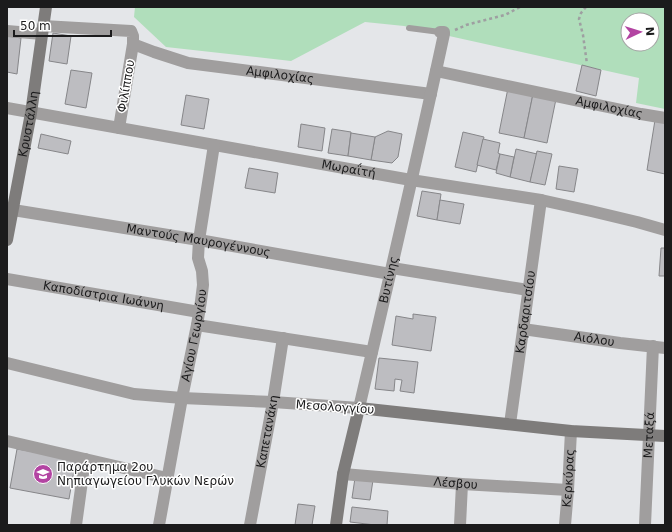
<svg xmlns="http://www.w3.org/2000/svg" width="672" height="532" viewBox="0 0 672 532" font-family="'DejaVu Sans',sans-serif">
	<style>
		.green { fill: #b0debb; fill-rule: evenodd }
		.building { fill: #bdbdc1; stroke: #868689 }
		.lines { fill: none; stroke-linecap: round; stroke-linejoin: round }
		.path { stroke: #9e9fa1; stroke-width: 2.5; stroke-dasharray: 3 3; stroke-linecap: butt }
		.lane { stroke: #a09e9e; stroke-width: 6 }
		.street { stroke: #a09e9e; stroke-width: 12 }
		.secondary { stroke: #7e7c7b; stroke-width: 12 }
		.labels { text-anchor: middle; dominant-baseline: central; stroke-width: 3; stroke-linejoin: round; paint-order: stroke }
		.street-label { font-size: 12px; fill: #1b1b1c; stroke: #fff }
		.poi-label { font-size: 12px; fill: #1b1b1c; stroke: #fff; text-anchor: start }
	</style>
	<rect width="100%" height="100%" fill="#e4e6e9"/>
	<!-- green -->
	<path class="green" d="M 135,7 L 665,7 L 665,109 L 636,103 L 639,78 L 404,26 L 365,22 L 291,61 L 166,47 L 134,17 ZM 628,20 L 652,20 L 652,44 L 628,44 Z"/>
	<!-- building -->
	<g class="building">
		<path d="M 53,33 L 71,36 L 67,64 L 49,61 Z"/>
		<path d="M 7,36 L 21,38 L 17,74 L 7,72 Z"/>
		<path d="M 582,65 L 601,70 L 596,96 L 576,91 Z"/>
		<path d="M 71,70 L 92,73 L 86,108 L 65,104 Z"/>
		<path d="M 508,88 L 533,94 L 524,138 L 499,133 Z"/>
		<path d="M 533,94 L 556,99 L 547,143 L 524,138 Z"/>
		<path d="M 186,95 L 209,99 L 204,129 L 181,125 Z"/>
		<path d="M 655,120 L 665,122 L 665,174 L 647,170 Z"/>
		<path d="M 301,124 L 325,128 L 322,151 L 298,147 Z"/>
		<path d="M 332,129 L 351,132 L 348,156 L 328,153 Z"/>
		<path d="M 388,131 L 402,134 L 398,157 L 392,163 L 371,160 L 375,137 Z"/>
		<path d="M 463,132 L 484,137 L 476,172 L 455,167 Z"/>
		<path d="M 351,133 L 375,137 L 371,160 L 348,156 Z"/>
		<path d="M 41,134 L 71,141 L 68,154 L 38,148 Z"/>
		<path d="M 483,139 L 500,143 L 498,153 L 500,154 L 496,170 L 477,165 Z"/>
		<path d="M 516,149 L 537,154 L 530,182 L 510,177 Z"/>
		<path d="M 537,151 L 552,154 L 545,185 L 530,182 Z"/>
		<path d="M 500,154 L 514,157 L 510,177 L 496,173 Z"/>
		<path d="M 559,166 L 578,169 L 574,192 L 556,189 Z"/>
		<path d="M 249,168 L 278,173 L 275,193 L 245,188 Z"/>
		<path d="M 422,191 L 441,194 L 437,220 L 417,216 Z"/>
		<path d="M 440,200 L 464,204 L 460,224 L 437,220 Z"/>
		<path d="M 661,248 L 665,248 L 665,276 L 659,276 Z"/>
		<path d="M 413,314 L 436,317 L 431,351 L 392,345 L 396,316 L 413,319 Z"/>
		<path d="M 379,358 L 418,362 L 414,393 L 400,391 L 402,380 L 395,379 L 394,391 L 375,389 Z"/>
		<path d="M 17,449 L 76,459 L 69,499 L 10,488 Z"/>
		<path d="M 355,478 L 373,480 L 370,500 L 352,498 Z"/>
		<path d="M 298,504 L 315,506 L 312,525 L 295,525 Z"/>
		<path d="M 352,507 L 388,511 L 387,525 L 375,525 L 350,522 Z"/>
	</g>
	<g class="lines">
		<!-- path -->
		<g class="path">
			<path d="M 586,7 L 581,13 L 579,19 L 583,35 L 587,64"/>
			<path d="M 455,30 L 466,25 L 505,15 L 520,7"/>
		</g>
		<!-- lane -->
		<path class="lane" d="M 409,28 L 440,32"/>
		<!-- street -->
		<g class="street">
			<path d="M 43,26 L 131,31 L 133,36 L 133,44 L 119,128"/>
			<path d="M 7,31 L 42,34"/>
			<path id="s1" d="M 133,44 L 154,52 L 188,63 L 431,94"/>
			<path id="s2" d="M 436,71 L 641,114 L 665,118"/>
			<path id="s3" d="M 7,108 L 411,180 L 541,200 L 591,211 L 637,222 L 665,230"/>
			<path id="s4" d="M 7,209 L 199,240 L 390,274"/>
			<path d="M 392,268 L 528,290"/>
			<path id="s5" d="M 7,279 L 199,312"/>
			<path d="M 197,325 L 372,352"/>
			<path id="s6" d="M 523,329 L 620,343 L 665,348"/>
			<path id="s7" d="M 7,363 L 134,394 L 182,398 L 273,402 L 359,408 C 388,284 417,159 444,34 L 444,32 L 440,32"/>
			<path id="s8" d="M 510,424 L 541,200"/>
			<path d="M 7,441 L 167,478"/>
			<path id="s9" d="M 343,474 L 462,484 L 568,490"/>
			<path d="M 76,525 L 85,459"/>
			<path id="s10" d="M 159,525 L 182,398 L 197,325 L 201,301 L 203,285 L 202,271 L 198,258 L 199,240 L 214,145"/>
			<path id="s11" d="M 250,525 L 273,402 L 283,338"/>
			<path d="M 460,525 L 462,484"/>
			<path id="s12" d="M 565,525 L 568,490 L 571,431"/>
			<path id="s13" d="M 645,525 L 653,346"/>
		</g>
		<!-- secondary -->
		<g class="secondary">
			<path id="s14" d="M 7,240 L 31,113 L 46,7"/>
			<path d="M 336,525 L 343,474 L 359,408 L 571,431 L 665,436"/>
		</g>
	</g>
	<!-- icons -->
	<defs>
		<symbol id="school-disc" viewBox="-11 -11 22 22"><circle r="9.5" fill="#b344a2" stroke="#fff"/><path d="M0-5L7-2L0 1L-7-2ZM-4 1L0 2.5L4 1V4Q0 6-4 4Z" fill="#fff"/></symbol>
	</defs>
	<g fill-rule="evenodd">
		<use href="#school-disc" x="32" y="463" width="22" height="22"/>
	</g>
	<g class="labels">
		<!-- street labels -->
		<g class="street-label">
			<text stroke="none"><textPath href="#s1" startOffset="151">Αμφιλοχίας</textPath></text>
			<text transform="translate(126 86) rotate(-80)">Φιλίππου</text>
			<text stroke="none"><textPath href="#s2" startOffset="177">Αμφιλοχίας</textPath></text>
			<text stroke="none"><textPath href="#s14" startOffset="118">Κρυστάλλη</textPath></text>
			<text stroke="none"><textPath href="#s3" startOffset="347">Μωραΐτή</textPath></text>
			<text stroke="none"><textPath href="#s4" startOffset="194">Μαντούς Μαυρογέννους</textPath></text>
			<text stroke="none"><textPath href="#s7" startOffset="488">Βυτίνης</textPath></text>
			<text stroke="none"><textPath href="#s5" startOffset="98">Καποδίστρια Ιωάννη</textPath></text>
			<text stroke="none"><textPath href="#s8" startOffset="113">Καρδαριτσίου</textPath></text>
			<text stroke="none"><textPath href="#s10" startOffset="193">Αγίου Γεωργίου</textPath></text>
			<text stroke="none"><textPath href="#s6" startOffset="72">Αιόλου</textPath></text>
			<text transform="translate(335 407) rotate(4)">Μεσολογγίου</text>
			<text stroke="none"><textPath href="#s11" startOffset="95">Καπετανάκη</textPath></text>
			<text stroke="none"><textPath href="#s13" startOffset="90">Μεταξά</textPath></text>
			<text stroke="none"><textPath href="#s12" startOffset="47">Κερκύρας</textPath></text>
			<text stroke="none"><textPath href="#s9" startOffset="113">Λέσβου</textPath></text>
		</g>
		<!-- poi labels -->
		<g class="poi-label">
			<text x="57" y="467">Παράρτημα 2ου<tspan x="57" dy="14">Νηπιαγωγείου Γλυκών Νερών</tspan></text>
		</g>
	</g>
	<!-- border -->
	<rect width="672" height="532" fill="none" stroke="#1b1b1c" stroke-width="16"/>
	<!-- north arrow -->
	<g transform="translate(640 32) rotate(86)"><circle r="19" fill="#ffffff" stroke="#a4a4a4"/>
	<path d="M0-3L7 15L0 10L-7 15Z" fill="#b344a2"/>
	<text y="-6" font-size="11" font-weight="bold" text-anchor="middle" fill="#1b1b1c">N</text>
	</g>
	<!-- scale -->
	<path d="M14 30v6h97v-6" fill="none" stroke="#1b1b1c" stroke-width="2"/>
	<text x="20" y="30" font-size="12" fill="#1b1b1c" stroke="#ffffff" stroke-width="3" paint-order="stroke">50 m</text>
</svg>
